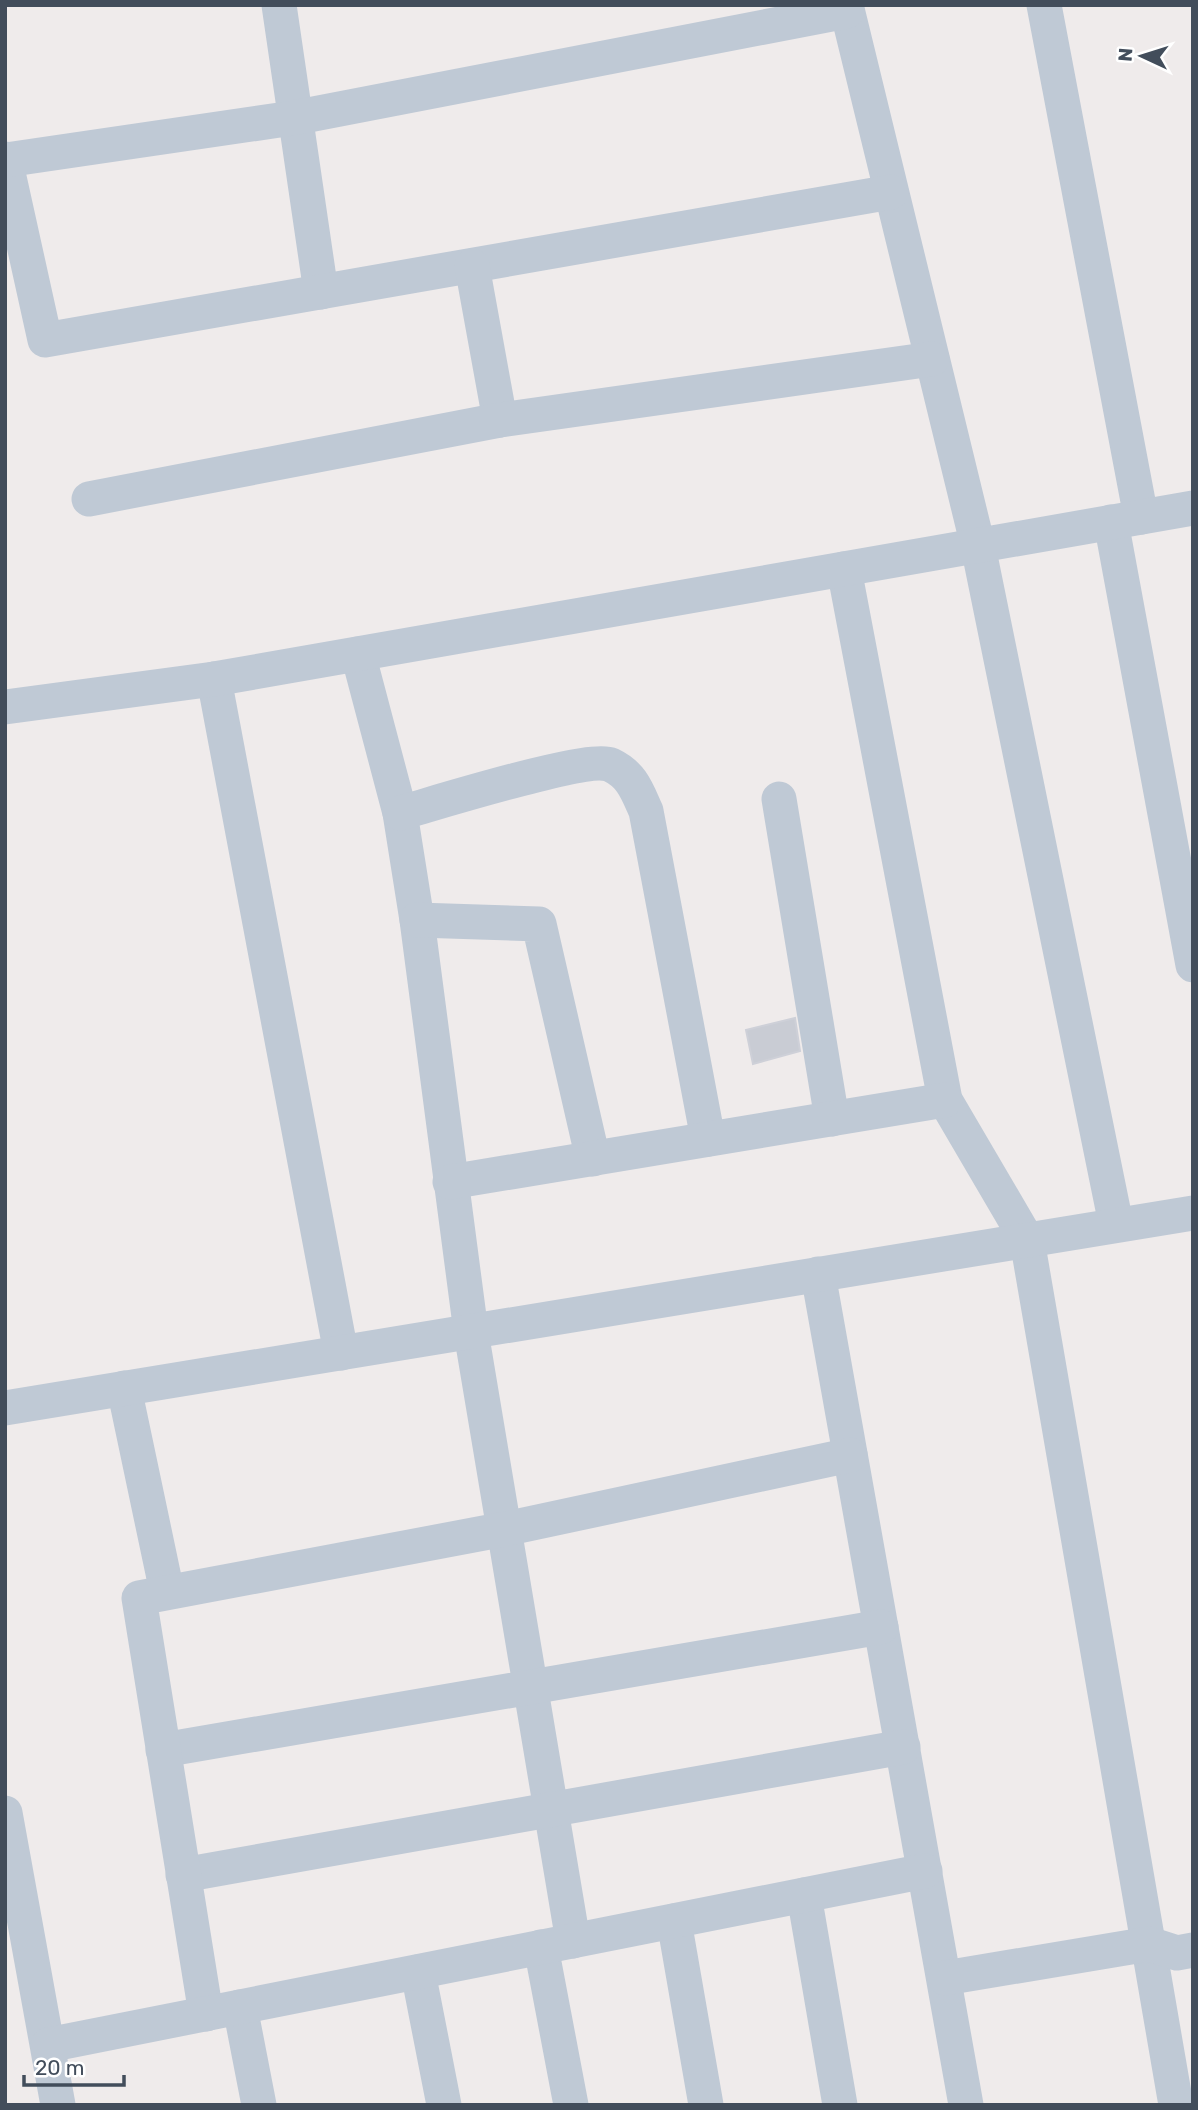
<svg xmlns="http://www.w3.org/2000/svg" width="1198" height="2110" viewBox="0 0 1198 2110" font-family="Rubik,sans-serif">
	<style>
		.building { fill: #c9ccd4; stroke: #ced0d8; stroke-width: 2 }
		.lines { fill: none; stroke-linecap: round; stroke-linejoin: round }
		.minor { stroke: #bfc9d5; stroke-width: 35 }
	</style>
	<rect width="100%" height="100%" fill="#efebeb"/>
	<!-- building -->
	<path class="building" d="M 795,1018 L 800,1051 L 753,1064 L 746,1030 Z"/>
	<g class="lines">
		<!-- minor -->
		<g class="minor">
			<path d="M 279,5 L 321,292"/>
			<path d="M 846,5 L 978,546 L 1116,1224"/>
			<path d="M 1044,5 L 1141,517"/>
			<path d="M 5,159 L 45,340 L 891,192"/>
			<path d="M 6,160 L 293,118 L 847,11"/>
			<path d="M 472,266 L 500,420"/>
			<path d="M 89,499 L 500,420 L 932,359"/>
			<path d="M 1111,522 L 1193,965"/>
			<path d="M 844,569 L 945,1100 L 1027,1240 L 1176,2105"/>
			<path d="M 358,654 L 400,813 L 417,920 L 471,1332 L 573,1941"/>
			<path d="M 214,679 L 341,1353"/>
			<path d="M 5,707 L 214,679 L 1193,508"/>
			<path d="M 779,799 L 832,1119"/>
			<path d="M 400,813 C 433,804 588,755 611,765 C 632,775 637,791 646,811 L 708,1139"/>
			<path d="M 417,920 L 539,924 L 593,1159"/>
			<path d="M 450,1182 L 945,1100"/>
			<path d="M 818,1274 L 966,2105"/>
			<path d="M 124,1388 L 167,1592"/>
			<path d="M 5,1408 L 1193,1213"/>
			<path d="M 163,1750 L 881,1627"/>
			<path d="M 5,1813 L 58,2105"/>
			<path d="M 183,1875 L 903,1747"/>
			<path d="M 804,1895 L 840,2105"/>
			<path d="M 674,1921 L 706,2105"/>
			<path d="M 541,1947 L 571,2105"/>
			<path d="M 418,1972 L 444,2105"/>
			<path d="M 945,1978 L 1149,1944 L 1177,1953 L 1193,1950"/>
			<path d="M 240,2007 L 259,2105"/>
			<path d="M 206,2014 L 139,1598 L 505,1529 L 850,1455"/>
			<path d="M 48,2045 L 925,1871"/>
		</g>
	</g>
	<!-- border -->
	<rect width="1198" height="2110" fill="none" stroke="#424d5b" stroke-width="14"/>
	<!-- north arrow -->
	<g transform="translate(1142 56) rotate(274)" stroke="#ffffff" stroke-width="5" paint-order="stroke">
	<path d="M0-5L12 26L0 18L-12 26Z" fill="#424d5b"/>
	<text y="-10" font-size="19" font-weight="bold" text-anchor="middle" fill="#424d5b">N</text>
	</g>
	<!-- scale -->
	<path d="M24 2075v10h100v-10" fill="none" stroke="#424d5b" stroke-width="3.5"/>
	<text x="35" y="2075" font-size="21" fill="#424d5b" stroke="#ffffff" stroke-width="5" paint-order="stroke">20 m</text>
</svg>
